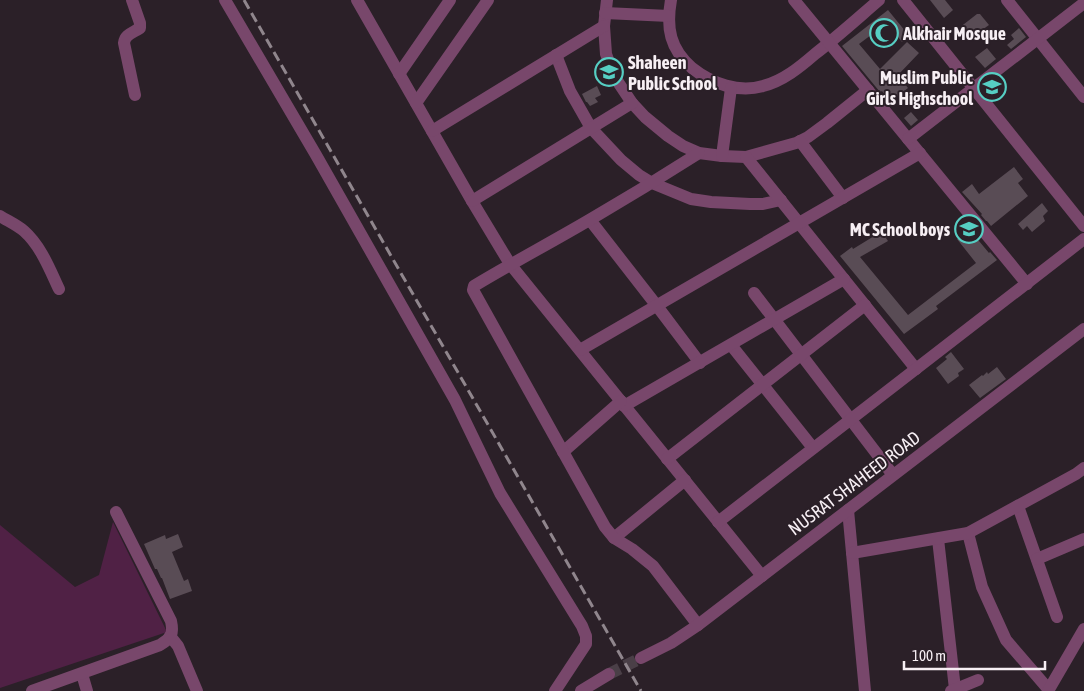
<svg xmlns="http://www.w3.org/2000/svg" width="1084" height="691" viewBox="0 0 1084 691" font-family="'Asap Condensed',sans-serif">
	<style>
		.green { fill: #502145 }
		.building { fill: #594c55 }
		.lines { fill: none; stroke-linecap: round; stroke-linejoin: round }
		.minor-tunnel { stroke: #4a3f47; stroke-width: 12; stroke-dasharray: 12 6; stroke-linecap: butt }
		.minor { stroke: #78476b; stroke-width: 12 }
		.rail { stroke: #90868d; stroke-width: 3; stroke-dasharray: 10 5; stroke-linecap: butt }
		.labels { text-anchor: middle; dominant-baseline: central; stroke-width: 4; stroke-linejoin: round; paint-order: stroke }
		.poi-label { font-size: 18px; font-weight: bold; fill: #f7eff4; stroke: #2b2028; text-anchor: start }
		.street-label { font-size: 18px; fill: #f7eff4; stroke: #2b2028 }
	</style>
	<rect width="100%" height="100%" fill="#2b2028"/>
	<!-- green -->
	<path class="green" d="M 113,522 L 167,632 L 0,688 L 0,525 L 75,587 L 99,575 Z"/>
	<!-- building -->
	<g class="building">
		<path d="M 930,0 L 945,0 L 953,10 L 944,18 Z"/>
		<path d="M 888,10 L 910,37 L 902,42 L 887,23 L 859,44 L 880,69 L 907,42 L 919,53 L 898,75 L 908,88 L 890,102 L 882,91 L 880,92 L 842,46 Z"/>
		<path d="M 977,14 L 980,14 L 989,25 L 968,40 L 959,28 Z"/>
		<path d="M 1019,28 L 1026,37 L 1011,49 L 1007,45 L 1014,39 L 1011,35 Z"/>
		<path d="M 987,48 L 996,59 L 985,68 L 975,57 Z"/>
		<path d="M 597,86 L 601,95 L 595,98 L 598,102 L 590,106 L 587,102 L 586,102 L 582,94 Z"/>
		<path d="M 911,112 L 918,120 L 911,126 L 904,118 Z"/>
		<path d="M 1014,167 L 1023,179 L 1018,183 L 1028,196 L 991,226 L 987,221 L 986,221 L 981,215 L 982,214 L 962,192 L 972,184 L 979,194 Z"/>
		<path d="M 1042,203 L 1048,211 L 1043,216 L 1045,221 L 1032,232 L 1027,226 L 1023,230 L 1018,224 Z"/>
		<path d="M 889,225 L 894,233 L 886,238 L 888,241 L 860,257 L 908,315 L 976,263 L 957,239 L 969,229 L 989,253 L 990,252 L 997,260 L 936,306 L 938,309 L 904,334 L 840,256 L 852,247 L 853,249 L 884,230 L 883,229 Z"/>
		<path d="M 951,352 L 964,369 L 958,373 L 959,376 L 948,384 L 936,368 L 947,359 L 945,357 Z"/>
		<path d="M 997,367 L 1006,379 L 980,398 L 969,385 L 982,375 L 983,376 L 987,372 L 988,374 Z"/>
		<path d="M 178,534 L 183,547 L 172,552 L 184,581 L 188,579 L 192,591 L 170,599 L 162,578 L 161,578 L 157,569 L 155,569 L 144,544 L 165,535 L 166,539 Z"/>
	</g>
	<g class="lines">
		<!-- minor-tunnel -->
		<path class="minor-tunnel" d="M 609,674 L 641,658"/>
		<!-- minor -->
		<g class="minor">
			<path d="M 132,0 L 140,23 L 140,28 C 133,33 125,34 124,43 L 135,95"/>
			<path d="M 225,0 L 316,155 L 455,400 L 500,493 L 582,626 L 586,636 L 586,644 L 555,691"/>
			<path d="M 357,0 L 472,201 L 510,264 L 762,576"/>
			<path d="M 607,0 L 604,26 L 606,54 L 614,76 L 632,103 L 645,117 L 668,136 L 683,146 L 699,153 L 722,156 L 746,157 L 796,143 L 808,137 L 827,123 L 868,90"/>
			<path d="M 671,0 C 666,28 670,49 692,68 C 712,84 739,93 763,86 C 783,81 800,67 815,54 C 837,37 858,18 879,0"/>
			<path d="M 794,0 L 1027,284"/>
			<path d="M 903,0 L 1084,226"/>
			<path d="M 1007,0 L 1084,97"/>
			<path d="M 605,13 L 669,16"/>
			<path d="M 556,55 L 570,91 L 591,128 L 621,160 L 639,175 L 652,183 L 691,199 L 711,202 L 750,204 L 763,204 L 781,200"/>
			<path d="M 399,74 L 450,0"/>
			<path d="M 416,103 L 488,0"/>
			<path d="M 432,131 L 604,26"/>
			<path d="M 908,139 L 1084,3"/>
			<path d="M 800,141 L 843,198"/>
			<path d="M 722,156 L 731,88"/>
			<path d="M 746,157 L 916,369"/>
			<path d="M 472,201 L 632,103"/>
			<path d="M 0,216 C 8,221 17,225 24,231 C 41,246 50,270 59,289"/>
			<path d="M 590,220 L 657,306 L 700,363"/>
			<path d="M 754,293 L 893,475"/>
			<path d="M 731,345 L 813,448"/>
			<path d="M 580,350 L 920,153"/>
			<path d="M 624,406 L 844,279"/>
			<path d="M 563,452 L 621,401"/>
			<path d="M 667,459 L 865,305"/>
			<path d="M 1018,506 L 1057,617"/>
			<path d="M 848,510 L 865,691"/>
			<path d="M 718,522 L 1084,239"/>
			<path d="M 968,533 L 982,587 L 1006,640 L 1049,690"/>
			<path d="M 614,538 L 685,480"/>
			<path d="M 938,539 L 955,689"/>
			<path d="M 852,553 L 968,533 L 1076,474 L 1084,468"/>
			<path d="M 1037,559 L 1084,539"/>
			<path d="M 698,625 L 653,566 L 632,549 L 614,538 L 605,527 L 473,290 L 474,286 C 512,263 552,242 591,219 C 627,198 663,176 699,153"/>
			<path d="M 170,636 L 178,646 L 197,691"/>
			<path d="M 641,658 L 671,643 L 698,625 L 1084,329"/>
			<path d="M 82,674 L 87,691"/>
			<path d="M 32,691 L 160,645 C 171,638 174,635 171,621 L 116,512"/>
			<path d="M 581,691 L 609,674"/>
			<path d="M 951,691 L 978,680"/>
			<path d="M 1048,691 L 1084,629"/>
		</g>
		<!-- rail -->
		<path class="rail" d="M 244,0 L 641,691"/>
	</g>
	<!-- icons -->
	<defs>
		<symbol id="mosque-ring" viewBox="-11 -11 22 22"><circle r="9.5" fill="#2b2028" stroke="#56cec3" stroke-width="1.5"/><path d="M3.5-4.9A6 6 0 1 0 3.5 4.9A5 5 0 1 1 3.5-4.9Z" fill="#56cec3"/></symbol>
		<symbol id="school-ring" viewBox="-11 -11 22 22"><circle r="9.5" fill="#2b2028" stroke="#56cec3" stroke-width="1.5"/><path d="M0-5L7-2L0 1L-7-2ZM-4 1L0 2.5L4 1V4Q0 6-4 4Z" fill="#56cec3"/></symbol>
	</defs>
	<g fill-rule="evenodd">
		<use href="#mosque-ring" x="868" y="17" width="32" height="32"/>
		<use href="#school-ring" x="593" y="56" width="32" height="32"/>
		<use href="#school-ring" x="976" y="71" width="32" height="32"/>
		<use href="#school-ring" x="953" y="213" width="32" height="32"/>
	</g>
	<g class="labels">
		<!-- poi labels -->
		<g class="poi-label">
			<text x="903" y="33">Alkhair Mosque</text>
			<text x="628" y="62">Shaheen<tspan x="628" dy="21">Public School</tspan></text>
			<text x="973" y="77" text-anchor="end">Muslim Public<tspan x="973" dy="21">Girls Highschool</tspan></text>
			<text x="950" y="229" text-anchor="end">MC School boys</text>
		</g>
		<!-- street labels -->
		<g class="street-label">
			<text transform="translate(854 483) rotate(-37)">NUSRAT SHAHEED ROAD</text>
		</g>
	</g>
	<!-- scale -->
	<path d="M904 661v8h141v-8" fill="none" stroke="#f7eff4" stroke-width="2.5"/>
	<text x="912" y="661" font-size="15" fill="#f7eff4" stroke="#2b2028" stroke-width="4" paint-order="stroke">100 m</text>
</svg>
